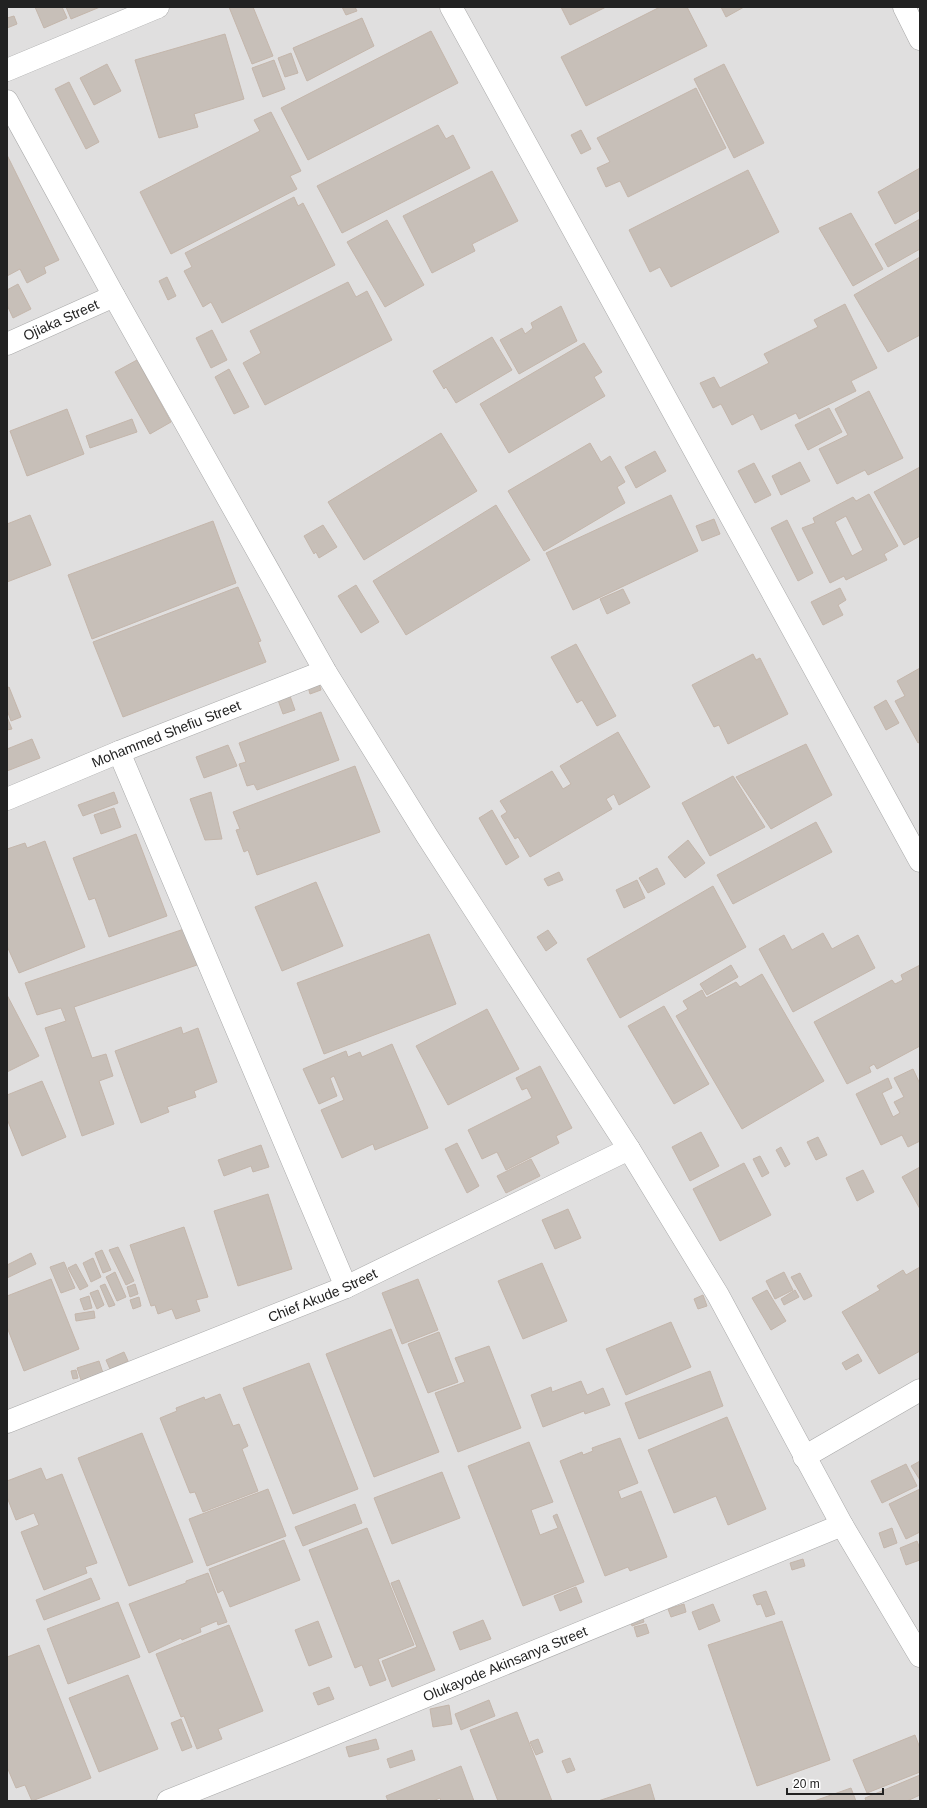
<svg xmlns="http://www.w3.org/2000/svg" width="927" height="1808" viewBox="0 0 927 1808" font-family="Arial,sans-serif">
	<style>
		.residential { fill: #e0dfdf }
		.building { fill: #c7bfb8; stroke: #c4b6ab; fill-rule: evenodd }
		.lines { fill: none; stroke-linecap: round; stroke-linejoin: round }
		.minor-casing { stroke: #a9a9a9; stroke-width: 23 }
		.minor { stroke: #fff; stroke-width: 22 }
		.labels { text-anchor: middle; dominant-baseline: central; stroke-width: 4; stroke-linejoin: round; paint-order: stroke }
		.street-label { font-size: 14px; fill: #222; stroke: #fff }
	</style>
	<rect width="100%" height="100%" fill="#f2efe9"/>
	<!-- residential -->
	<rect class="residential" x="7" y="7" width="913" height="1794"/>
	<!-- building -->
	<g class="building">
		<path d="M 35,7 L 62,7 L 67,18 L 44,28 Z"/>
		<path d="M 66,7 L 100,7 L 71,19 Z"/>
		<path d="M 229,7 L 253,7 L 273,56 L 252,64 Z"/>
		<path d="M 342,7 L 355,7 L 357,11 L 346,15 Z"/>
		<path d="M 561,7 L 606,7 L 570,25 Z"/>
		<path d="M 660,7 L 687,7 L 707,46 L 586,106 L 561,57 Z"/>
		<path d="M 721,7 L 744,7 L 726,17 Z"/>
		<path d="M 14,16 L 17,24 L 7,28 L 7,18 Z"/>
		<path d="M 362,18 L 374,46 L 307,81 L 293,48 Z"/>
		<path d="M 431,31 L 458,83 L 308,160 L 281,108 Z"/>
		<path d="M 225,34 L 244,99 L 194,114 L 198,127 L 159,138 L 135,60 Z"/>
		<path d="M 291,53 L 298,73 L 285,77 L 278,58 Z"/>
		<path d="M 274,60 L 285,89 L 263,97 L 252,68 Z"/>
		<path d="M 107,64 L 121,91 L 94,105 L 80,78 Z"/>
		<path d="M 724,64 L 764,143 L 734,158 L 694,79 Z"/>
		<path d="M 69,82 L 99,142 L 86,149 L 55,89 Z"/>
		<path d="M 696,88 L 726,148 L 628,197 L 620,181 L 606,187 L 597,168 L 610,162 L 597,138 Z"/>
		<path d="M 271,112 L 301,171 L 290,176 L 297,189 L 171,254 L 140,192 L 260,131 L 254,120 Z"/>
		<path d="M 438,125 L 446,139 L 453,135 L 470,168 L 342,233 L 317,186 Z"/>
		<path d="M 581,130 L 591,149 L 581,154 L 571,135 Z"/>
		<path d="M 7,155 L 59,260 L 44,267 L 46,273 L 27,283 L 20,269 L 7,276 Z"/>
		<path d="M 920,168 L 920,210 L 895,224 L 878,192 Z"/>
		<path d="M 748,170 L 779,232 L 671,287 L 660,267 L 650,272 L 629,230 Z"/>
		<path d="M 492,171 L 518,221 L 472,244 L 475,251 L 432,273 L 403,216 Z"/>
		<path d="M 294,197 L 298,206 L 303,203 L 335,265 L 222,323 L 211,302 L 203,307 L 184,271 L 192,267 L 185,253 Z"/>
		<path d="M 851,213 L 883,269 L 853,286 L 819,228 Z"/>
		<path d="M 920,219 L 920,249 L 888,267 L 875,244 Z"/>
		<path d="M 387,220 L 424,285 L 385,307 L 347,242 Z"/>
		<path d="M 920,257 L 920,335 L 888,352 L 854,295 Z"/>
		<path d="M 167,277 L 176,296 L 168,300 L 159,281 Z"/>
		<path d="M 348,282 L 356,297 L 367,291 L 392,340 L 265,405 L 243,363 L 261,353 L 250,331 Z"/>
		<path d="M 18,284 L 31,309 L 13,318 L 7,305 L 7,290 Z"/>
		<path d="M 845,304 L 877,368 L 851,381 L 856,391 L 799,419 L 796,413 L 761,430 L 753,414 L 732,425 L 721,404 L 713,408 L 700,383 L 714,377 L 720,388 L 769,363 L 764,354 L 818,327 L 814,320 Z"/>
		<path d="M 561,306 L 577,341 L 519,374 L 500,340 L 522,328 L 525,334 L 533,328 L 531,323 Z"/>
		<path d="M 212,330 L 227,360 L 211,368 L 196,338 Z"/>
		<path d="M 492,337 L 512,370 L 456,403 L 446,387 L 444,389 L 433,371 Z"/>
		<path d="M 584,343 L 602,372 L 594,377 L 605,396 L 509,453 L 480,404 Z"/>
		<path d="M 137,360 L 171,422 L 150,434 L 115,372 Z"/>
		<path d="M 229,369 L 249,407 L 234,414 L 215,377 Z"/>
		<path d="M 869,391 L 903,458 L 868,475 L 865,470 L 837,484 L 819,449 L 848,435 L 835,409 Z"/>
		<path d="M 829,408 L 842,432 L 808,450 L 795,425 Z"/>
		<path d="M 67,409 L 84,454 L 27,476 L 10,431 Z"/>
		<path d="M 132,419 L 137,432 L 90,448 L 86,436 Z"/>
		<path d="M 441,433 L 477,491 L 364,560 L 328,502 Z"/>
		<path d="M 590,443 L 601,462 L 610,456 L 625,482 L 617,487 L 625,503 L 544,551 L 508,491 Z"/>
		<path d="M 655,451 L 666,471 L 636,488 L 625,467 Z"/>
		<path d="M 800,462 L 810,481 L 781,495 L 772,476 Z"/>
		<path d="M 754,463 L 771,495 L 755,503 L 738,471 Z"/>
		<path d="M 920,467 L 920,536 L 904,545 L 874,492 Z"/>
		<path d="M 869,494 L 898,546 L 884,554 L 887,560 L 846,580 L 844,576 L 830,583 L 802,528 L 815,523 L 813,518 L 853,497 L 856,501 ZM 846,516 L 863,550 L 852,556 L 835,522 Z"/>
		<path d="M 671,495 L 698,551 L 573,610 L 546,553 Z"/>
		<path d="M 496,505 L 530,560 L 406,635 L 373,581 Z"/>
		<path d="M 30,515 L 51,565 L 7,582 L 7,524 Z"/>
		<path d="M 714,519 L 720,534 L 702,541 L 696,526 Z"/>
		<path d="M 787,520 L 813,573 L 798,581 L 771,528 Z"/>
		<path d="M 213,521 L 236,583 L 92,639 L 68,575 Z"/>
		<path d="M 323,525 L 337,547 L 319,558 L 316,552 L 314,554 L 304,536 Z"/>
		<path d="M 356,585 L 379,622 L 361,633 L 338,596 Z"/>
		<path d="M 238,587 L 261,641 L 258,642 L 266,662 L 123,717 L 93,642 Z"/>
		<path d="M 840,588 L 846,600 L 838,605 L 843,615 L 823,625 L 811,602 Z"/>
		<path d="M 623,589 L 630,603 L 607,614 L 600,599 Z"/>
		<path d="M 576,644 L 616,716 L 597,726 L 582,700 L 577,703 L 551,657 Z"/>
		<path d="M 753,654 L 756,660 L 760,658 L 788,714 L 728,744 L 719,725 L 714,727 L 692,685 Z"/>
		<path d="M 920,668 L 920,742 L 918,743 L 895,701 L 905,696 L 897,681 Z"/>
		<path d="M 319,683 L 321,690 L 310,694 L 308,687 Z"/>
		<path d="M 9,687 L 21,717 L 11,721 L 7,710 L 7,688 Z"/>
		<path d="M 290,696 L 295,710 L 283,714 L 278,700 Z"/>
		<path d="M 886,700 L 899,723 L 886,730 L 874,707 Z"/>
		<path d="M 321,712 L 339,760 L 257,790 L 254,784 L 247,786 L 239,764 L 246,762 L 239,743 Z"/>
		<path d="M 7,717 L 12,729 L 7,730 Z"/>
		<path d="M 618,732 L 650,787 L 619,805 L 614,794 L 606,799 L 612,809 L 530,857 L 518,837 L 515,839 L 501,816 L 507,812 L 500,801 L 552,771 L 563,789 L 571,784 L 560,766 Z"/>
		<path d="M 32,739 L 40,758 L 7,771 L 7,749 Z"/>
		<path d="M 806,744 L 832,795 L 771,829 L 736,777 Z"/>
		<path d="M 228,745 L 237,766 L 204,778 L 196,757 Z"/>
		<path d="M 355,766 L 380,832 L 257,875 L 248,850 L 244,852 L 236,830 L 240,829 L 233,812 Z"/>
		<path d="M 733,776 L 765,827 L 710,856 L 682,803 Z"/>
		<path d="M 114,792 L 118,803 L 83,816 L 78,805 Z"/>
		<path d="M 211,792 L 222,839 L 205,840 L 190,799 Z"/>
		<path d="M 114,808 L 121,827 L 101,834 L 94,815 Z"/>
		<path d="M 492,810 L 519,857 L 506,865 L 479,818 Z"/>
		<path d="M 816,822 L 832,852 L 733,904 L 717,875 Z"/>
		<path d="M 136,834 L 167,916 L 109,937 L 95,898 L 89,900 L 73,858 Z"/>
		<path d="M 688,840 L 705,863 L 685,878 L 668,857 Z"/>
		<path d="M 45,841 L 85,947 L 19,973 L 7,946 L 7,849 L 25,843 L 27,848 Z"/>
		<path d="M 657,868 L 665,884 L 648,893 L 639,878 Z"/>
		<path d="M 559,872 L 563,880 L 548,886 L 544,879 Z"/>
		<path d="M 637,880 L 645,898 L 624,908 L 616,890 Z"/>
		<path d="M 316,882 L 343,946 L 282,971 L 255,907 Z"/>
		<path d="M 713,886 L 746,947 L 620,1018 L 587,959 Z"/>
		<path d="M 184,929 L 197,965 L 74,1007 L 92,1058 L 106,1054 L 113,1076 L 99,1081 L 114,1124 L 82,1136 L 45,1028 L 66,1021 L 61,1008 L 37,1015 L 25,983 Z"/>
		<path d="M 548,930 L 557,943 L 546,951 L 537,937 Z"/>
		<path d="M 823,933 L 832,949 L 858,935 L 875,968 L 793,1012 L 759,949 L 784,935 L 792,950 Z"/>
		<path d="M 429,934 L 456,1004 L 324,1054 L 297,983 Z"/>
		<path d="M 731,965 L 738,977 L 707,995 L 700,984 Z"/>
		<path d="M 920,965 L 920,1046 L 877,1069 L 874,1064 L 869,1067 L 871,1072 L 847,1084 L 814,1022 L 892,980 L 895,984 L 903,980 L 901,975 Z"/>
		<path d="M 762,974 L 824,1081 L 742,1129 L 676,1016 L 688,1009 L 683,1001 L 702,990 L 706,998 L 736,982 L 740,987 Z"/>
		<path d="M 7,995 L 39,1056 L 7,1072 Z"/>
		<path d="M 664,1006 L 709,1084 L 674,1104 L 628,1026 Z"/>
		<path d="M 487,1009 L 519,1069 L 448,1105 L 416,1046 Z"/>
		<path d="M 181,1027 L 183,1034 L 198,1028 L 217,1082 L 194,1091 L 196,1097 L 167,1107 L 169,1112 L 141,1123 L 115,1051 Z"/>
		<path d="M 392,1044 L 428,1128 L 375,1150 L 373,1144 L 342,1158 L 321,1110 L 344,1100 L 334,1076 L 330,1078 L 337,1096 L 319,1104 L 303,1069 L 346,1051 L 348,1057 L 360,1052 L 362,1057 Z"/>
		<path d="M 540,1066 L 572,1128 L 556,1136 L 559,1143 L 506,1170 L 497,1152 L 482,1159 L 468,1130 L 532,1098 L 527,1088 L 522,1090 L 516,1078 Z"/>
		<path d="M 913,1069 L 920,1084 L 920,1141 L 908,1147 L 902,1135 L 881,1145 L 856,1094 L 888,1078 L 892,1088 L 882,1093 L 893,1117 L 900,1113 L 894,1102 L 904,1097 L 894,1078 Z"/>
		<path d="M 42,1081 L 66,1137 L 22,1156 L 7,1119 L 7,1095 Z"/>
		<path d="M 701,1132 L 719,1166 L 690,1181 L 672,1147 Z"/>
		<path d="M 818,1137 L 827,1155 L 816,1160 L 807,1142 Z"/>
		<path d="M 457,1143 L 479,1186 L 467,1193 L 445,1149 Z"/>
		<path d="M 261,1145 L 269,1167 L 253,1172 L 251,1166 L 224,1176 L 218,1160 Z"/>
		<path d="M 781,1147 L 790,1164 L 785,1167 L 776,1150 Z"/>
		<path d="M 760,1156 L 769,1173 L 762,1177 L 753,1159 Z"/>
		<path d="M 531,1159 L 540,1176 L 506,1193 L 497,1176 Z"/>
		<path d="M 744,1163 L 771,1215 L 720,1241 L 693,1189 Z"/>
		<path d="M 920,1167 L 920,1209 L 902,1177 Z"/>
		<path d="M 863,1170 L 874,1192 L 857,1201 L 846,1178 Z"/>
		<path d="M 268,1194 L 292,1269 L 238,1286 L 214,1211 Z"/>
		<path d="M 568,1209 L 581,1238 L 555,1249 L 542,1220 Z"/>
		<path d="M 184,1227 L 208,1297 L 196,1300 L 200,1311 L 176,1319 L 172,1309 L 158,1314 L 155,1305 L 151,1306 L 130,1245 Z"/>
		<path d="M 118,1247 L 134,1281 L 126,1285 L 109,1250 Z"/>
		<path d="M 102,1250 L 111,1270 L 103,1273 L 95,1253 Z"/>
		<path d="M 31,1253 L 36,1264 L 7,1278 L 7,1265 Z"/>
		<path d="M 93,1258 L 101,1277 L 91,1282 L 83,1263 Z"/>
		<path d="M 64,1262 L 75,1288 L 61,1293 L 50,1267 Z"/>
		<path d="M 542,1263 L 567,1321 L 523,1339 L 498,1281 Z"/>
		<path d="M 76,1264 L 88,1286 L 80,1290 L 68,1268 Z"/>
		<path d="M 920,1267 L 920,1351 L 879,1374 L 842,1312 L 880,1290 L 877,1286 L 903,1270 L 906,1275 Z"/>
		<path d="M 115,1272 L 126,1297 L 117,1301 L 106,1277 Z"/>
		<path d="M 784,1272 L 793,1290 L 775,1299 L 766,1281 Z"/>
		<path d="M 800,1273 L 812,1296 L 804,1300 L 791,1277 Z"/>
		<path d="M 51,1279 L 79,1349 L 24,1371 L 7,1327 L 7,1296 Z"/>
		<path d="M 418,1279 L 438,1330 L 402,1344 L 382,1293 Z"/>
		<path d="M 105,1284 L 115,1305 L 109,1307 L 100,1286 Z"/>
		<path d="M 135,1284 L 138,1294 L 130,1297 L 127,1287 Z"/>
		<path d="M 98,1290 L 104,1305 L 97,1309 L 90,1293 Z"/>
		<path d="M 767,1290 L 786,1321 L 771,1330 L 752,1298 Z"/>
		<path d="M 795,1290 L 799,1297 L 784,1305 L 781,1299 Z"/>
		<path d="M 703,1295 L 707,1306 L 698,1309 L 694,1299 Z"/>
		<path d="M 89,1296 L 92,1308 L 84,1310 L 80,1299 Z"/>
		<path d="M 139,1297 L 141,1306 L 133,1309 L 130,1300 Z"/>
		<path d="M 94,1311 L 95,1318 L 76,1321 L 75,1314 Z"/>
		<path d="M 671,1322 L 691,1367 L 626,1395 L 606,1349 Z"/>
		<path d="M 391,1329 L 439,1452 L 374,1477 L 326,1354 Z"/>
		<path d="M 439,1332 L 458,1382 L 428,1393 L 408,1344 Z"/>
		<path d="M 489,1346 L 521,1428 L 458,1452 L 435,1393 L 465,1382 L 455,1358 Z"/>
		<path d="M 124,1352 L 128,1361 L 110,1369 L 106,1360 Z"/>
		<path d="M 858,1354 L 862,1361 L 846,1370 L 842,1363 Z"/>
		<path d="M 99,1361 L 103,1373 L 81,1380 L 77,1368 Z"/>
		<path d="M 309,1363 L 358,1489 L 293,1514 L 243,1388 Z"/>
		<path d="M 76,1370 L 78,1378 L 73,1379 L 71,1371 Z"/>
		<path d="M 710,1371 L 723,1406 L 639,1439 L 625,1403 Z"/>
		<path d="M 581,1381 L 587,1395 L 603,1388 L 610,1405 L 585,1414 L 584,1411 L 543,1427 L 531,1395 L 551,1387 L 552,1392 Z"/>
		<path d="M 220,1394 L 233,1426 L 239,1424 L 248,1446 L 242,1449 L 258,1491 L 203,1512 L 195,1492 L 190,1493 L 160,1418 L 177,1411 L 176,1408 L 204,1397 L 205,1400 Z"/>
		<path d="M 727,1417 L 766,1509 L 728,1525 L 716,1496 L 674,1513 L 648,1450 Z"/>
		<path d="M 142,1433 L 193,1562 L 129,1586 L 78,1458 Z"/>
		<path d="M 620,1438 L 638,1483 L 618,1491 L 621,1499 L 641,1491 L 667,1557 L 630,1571 L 628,1567 L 605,1576 L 560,1461 L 582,1452 L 583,1455 L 593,1451 L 592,1448 Z"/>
		<path d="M 529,1442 L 553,1502 L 531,1510 L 540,1535 L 558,1528 L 553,1516 L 557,1514 L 584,1582 L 523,1606 L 468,1466 Z"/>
		<path d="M 920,1461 L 920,1480 L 911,1466 Z"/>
		<path d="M 906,1464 L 917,1486 L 882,1503 L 871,1481 Z"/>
		<path d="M 41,1468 L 46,1480 L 62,1474 L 97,1563 L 85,1567 L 87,1573 L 44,1590 L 21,1532 L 39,1525 L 34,1513 L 16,1520 L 7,1497 L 7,1481 Z"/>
		<path d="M 442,1472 L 460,1518 L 392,1544 L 374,1498 Z"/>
		<path d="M 268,1489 L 286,1536 L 207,1566 L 189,1519 Z"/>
		<path d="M 920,1489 L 920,1532 L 906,1539 L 889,1504 Z"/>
		<path d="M 355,1504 L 362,1523 L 303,1546 L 295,1527 Z"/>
		<path d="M 367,1528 L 414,1645 L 378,1659 L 386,1680 L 370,1686 L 362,1665 L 355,1668 L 309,1550 Z"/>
		<path d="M 892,1528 L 897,1543 L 884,1548 L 879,1533 Z"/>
		<path d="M 284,1540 L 300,1580 L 230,1607 L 223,1590 L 218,1593 L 209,1569 Z"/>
		<path d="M 917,1541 L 920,1549 L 920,1560 L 906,1565 L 900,1548 Z"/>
		<path d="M 803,1559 L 805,1566 L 792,1570 L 790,1563 Z"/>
		<path d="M 208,1573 L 227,1622 L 218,1625 L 217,1621 L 200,1628 L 201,1632 L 182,1640 L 181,1638 L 149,1653 L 129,1604 L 186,1583 L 186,1581 Z"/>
		<path d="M 91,1578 L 100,1599 L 44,1620 L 36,1600 Z"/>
		<path d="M 399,1580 L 435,1670 L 392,1687 L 382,1661 L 417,1647 L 391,1583 Z"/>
		<path d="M 576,1587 L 582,1602 L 560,1611 L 554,1596 Z"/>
		<path d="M 766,1591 L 775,1614 L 766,1617 L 761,1604 L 757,1605 L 753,1595 Z"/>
		<path d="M 118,1602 L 140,1657 L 68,1684 L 47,1629 Z"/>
		<path d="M 684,1604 L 686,1612 L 671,1617 L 668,1609 Z"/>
		<path d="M 713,1604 L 720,1621 L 699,1630 L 692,1612 Z"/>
		<path d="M 642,1615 L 644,1622 L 632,1626 L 630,1619 Z"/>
		<path d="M 483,1620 L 491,1639 L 460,1650 L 453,1632 Z"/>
		<path d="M 318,1621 L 332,1657 L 309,1666 L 295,1630 Z"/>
		<path d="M 782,1621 L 830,1760 L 757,1786 L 708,1645 Z"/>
		<path d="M 646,1624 L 649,1633 L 637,1637 L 634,1627 Z"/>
		<path d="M 229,1625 L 263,1711 L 218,1729 L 222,1739 L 197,1749 L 184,1716 L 181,1717 L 156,1654 Z"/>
		<path d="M 39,1645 L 91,1778 L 32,1801 L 25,1785 L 16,1788 L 7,1767 L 7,1657 Z"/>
		<path d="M 128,1675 L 158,1749 L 99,1772 L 69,1698 Z"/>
		<path d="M 329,1687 L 334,1699 L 318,1705 L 313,1693 Z"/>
		<path d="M 489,1700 L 495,1716 L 461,1730 L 455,1714 Z"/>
		<path d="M 449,1705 L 452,1724 L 433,1727 L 430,1709 Z"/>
		<path d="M 517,1712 L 552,1801 L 498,1801 L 470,1730 Z"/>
		<path d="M 181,1719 L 192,1747 L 182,1751 L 171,1723 Z"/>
		<path d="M 915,1735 L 920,1748 L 920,1772 L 867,1793 L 853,1760 Z"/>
		<path d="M 376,1739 L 379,1749 L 349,1757 L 346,1747 Z"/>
		<path d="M 538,1739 L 543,1752 L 536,1755 L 530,1742 Z"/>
		<path d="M 412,1750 L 415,1760 L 390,1768 L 387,1759 Z"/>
		<path d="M 570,1758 L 575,1770 L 567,1773 L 562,1761 Z"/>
		<path d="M 461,1766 L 474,1801 L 441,1801 L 440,1798 L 433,1801 L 388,1801 L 386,1796 Z"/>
		<path d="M 920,1775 L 920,1795 L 907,1801 L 866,1801 L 865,1798 Z"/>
		<path d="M 650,1784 L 655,1801 L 598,1801 Z"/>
		<path d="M 851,1788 L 856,1801 L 814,1801 Z"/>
	</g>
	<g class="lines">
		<defs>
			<g id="minor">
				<path d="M 451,7 L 920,861"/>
				<path d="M 904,7 L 920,39"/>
				<path d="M 7,70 L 158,7"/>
				<path d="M 7,101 L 114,296 L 325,671 L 427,836 L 629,1149 L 718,1295 L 842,1525 L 920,1656"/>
				<path id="s1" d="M 7,344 L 114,296"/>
				<path d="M 119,752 L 346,1287"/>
				<path id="s2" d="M 7,799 L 119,752 L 325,671"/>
				<path id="s3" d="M 7,1422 L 346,1287 L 629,1149"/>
				<path d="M 804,1457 L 920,1390"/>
				<path id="s4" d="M 168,1801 L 288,1753 L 842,1525"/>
			</g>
		</defs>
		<!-- minor casing -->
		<use href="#minor" class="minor-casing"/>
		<!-- minor -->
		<use href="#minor" class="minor"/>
	</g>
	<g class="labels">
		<!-- street labels -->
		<g class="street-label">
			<text stroke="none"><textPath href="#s1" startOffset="59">Ojiaka Street</textPath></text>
			<text stroke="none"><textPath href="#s2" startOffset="172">Mohammed Shefiu Street</textPath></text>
			<text stroke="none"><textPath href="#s3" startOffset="340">Chief Akude Street</textPath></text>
			<text stroke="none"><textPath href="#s4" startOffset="364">Olukayode Akinsanya Street</textPath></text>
		</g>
	</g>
	<!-- border -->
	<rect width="927" height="1808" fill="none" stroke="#222222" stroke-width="16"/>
	<!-- scale -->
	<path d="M787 1788v6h96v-6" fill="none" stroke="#222222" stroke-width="2"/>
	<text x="793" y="1788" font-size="12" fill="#222222" stroke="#ffffff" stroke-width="3" paint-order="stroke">20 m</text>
</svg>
